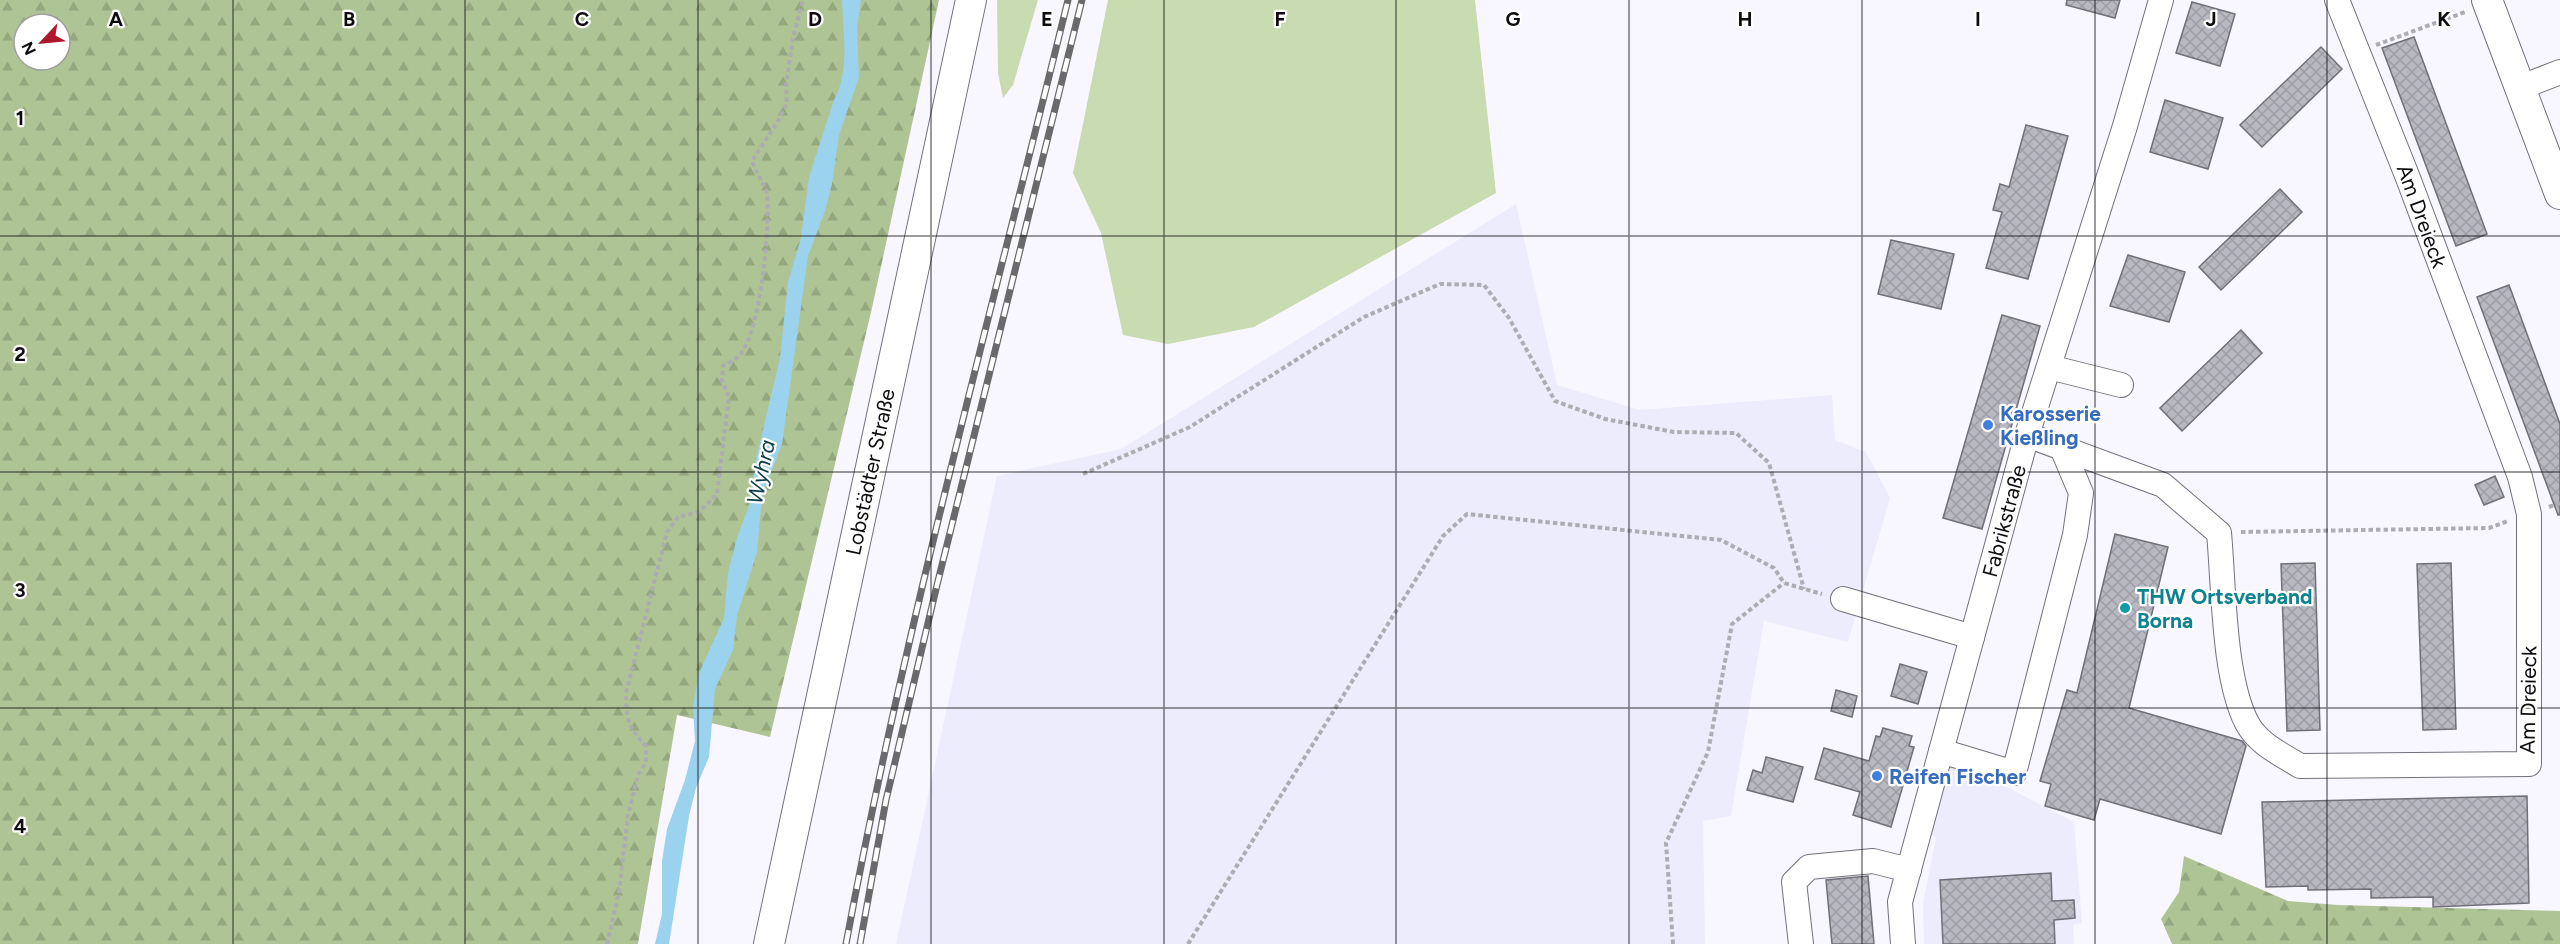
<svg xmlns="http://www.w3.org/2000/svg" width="2560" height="944" viewBox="0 0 2560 944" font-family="Figtree,sans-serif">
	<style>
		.built { fill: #edecfc }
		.grass { fill: #c8dbb1 }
		.forest { fill: url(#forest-firs); fill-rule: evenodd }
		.water { fill: #9bd2ed }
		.building { fill: url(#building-cross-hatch); stroke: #70707a; stroke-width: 1.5 }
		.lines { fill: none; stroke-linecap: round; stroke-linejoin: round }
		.minor-casing { stroke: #72717c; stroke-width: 26 }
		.major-casing { stroke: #72717c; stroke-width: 32 }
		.path { stroke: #adacb3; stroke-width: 4; stroke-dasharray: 4.5 3; stroke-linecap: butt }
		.minor { stroke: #fff; stroke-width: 24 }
		.major { stroke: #fff; stroke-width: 30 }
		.rail-casing { stroke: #6a696e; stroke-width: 7 }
		.rail { stroke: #fff; stroke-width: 4.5; stroke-dasharray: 14; stroke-linecap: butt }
		.grid { fill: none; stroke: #0c0c0f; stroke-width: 1.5; stroke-opacity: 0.55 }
		.shop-dot { fill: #3f7fe0; stroke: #fff; stroke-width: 2 }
		.culture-dot { fill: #0f9aa8; stroke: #fff; stroke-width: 2 }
		.labels { text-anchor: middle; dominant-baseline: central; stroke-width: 4.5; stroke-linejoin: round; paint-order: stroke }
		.street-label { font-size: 21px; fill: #0c0c0f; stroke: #fff }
		.shop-label { font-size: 21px; font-weight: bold; fill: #366cbe; stroke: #fff; text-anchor: start }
		.culture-label { font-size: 21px; font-weight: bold; fill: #0d838f; stroke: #fff; text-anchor: start }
		.water-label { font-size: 22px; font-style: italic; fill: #0d3c4f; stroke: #fff }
		.grid-label { font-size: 20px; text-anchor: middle; font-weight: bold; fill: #0c0c0f; stroke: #fff; stroke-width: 4.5; stroke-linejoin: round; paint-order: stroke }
	</style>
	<defs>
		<pattern id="forest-firs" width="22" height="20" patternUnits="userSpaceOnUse" patternTransform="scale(1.5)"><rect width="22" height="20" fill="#afc495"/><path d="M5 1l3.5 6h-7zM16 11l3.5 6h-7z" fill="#95a77f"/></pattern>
		<pattern id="building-cross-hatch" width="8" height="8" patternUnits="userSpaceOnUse" patternTransform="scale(1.5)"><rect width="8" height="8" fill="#b8b8c3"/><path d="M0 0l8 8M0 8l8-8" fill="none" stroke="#9d9da6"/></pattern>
	</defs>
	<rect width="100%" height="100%" fill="#f8f7ff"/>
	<!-- built -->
	<g class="built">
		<path d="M 1516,204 L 1557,385 L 1640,410 L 1832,395 L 1835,440 L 1866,452 L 1890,498 L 1848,642 L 1764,621 L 1731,816 L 1703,821 L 1705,944 L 896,944 L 997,476 L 1121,449 Z"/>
		<path d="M 1949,763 L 1978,772 L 2074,822 L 2082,923 L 2073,925 L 2074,944 L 1924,944 L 1923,903 L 1936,838 L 1931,834 Z"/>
	</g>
	<!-- grass -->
	<g class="grass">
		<path d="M 997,0 L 1038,0 L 1013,85 L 1003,98 L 998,73 Z"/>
		<path d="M 1108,0 L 1475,0 L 1496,193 L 1254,327 L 1168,344 L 1123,335 L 1101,233 L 1073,173 Z"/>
	</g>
	<!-- forest -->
	<g class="forest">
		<path d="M 0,0 L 939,0 L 872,308 L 770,737 L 677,715 L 638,944 L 0,944 ZM 24,24 L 60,24 L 60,60 L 24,60 Z"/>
		<path d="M 2184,856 L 2288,901 L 2338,905 L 2560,911 L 2560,944 L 2172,944 L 2161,919 L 2179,892 Z"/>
	</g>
	<!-- water -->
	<path class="water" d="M 842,0 L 861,0 L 857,28 L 859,77 L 839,135 L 832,184 L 825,211 L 808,256 L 782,444 L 762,497 L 757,552 L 737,616 L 733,650 L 715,689 L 709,757 L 696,788 L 689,816 L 669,944 L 655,944 L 662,914 L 662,861 L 667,829 L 685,780 L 695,741 L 693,707 L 699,673 L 724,618 L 728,573 L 737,538 L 749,506 L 756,459 L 780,358 L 788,282 L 801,238 L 809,177 L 834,100 C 850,72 843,31 842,0 Z"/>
	<!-- building -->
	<g class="building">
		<path d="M 2067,0 L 2120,0 L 2115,18 L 2066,5 Z"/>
		<path d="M 2192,2 L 2235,14 L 2220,66 L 2176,53 Z"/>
		<path d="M 2414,37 L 2487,234 L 2456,246 L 2382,48 Z"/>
		<path d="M 2321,47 L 2342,69 L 2262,147 L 2240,125 Z"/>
		<path d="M 2165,100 L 2223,118 L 2208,169 L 2150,152 Z"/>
		<path d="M 2026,125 L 2068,136 L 2028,279 L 1986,268 L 2002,212 L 1993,210 L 2000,184 L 2009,187 Z"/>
		<path d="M 2280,189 L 2302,212 L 2221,290 L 2199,267 Z"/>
		<path d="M 1891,240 L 1954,254 L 1941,309 L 1878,294 Z"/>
		<path d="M 2128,255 L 2185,272 L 2169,322 L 2110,306 Z"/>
		<path d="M 2509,285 L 2560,424 L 2560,515 L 2558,515 L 2477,297 Z"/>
		<path d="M 2002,315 L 2040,326 L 1982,529 L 1943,518 Z"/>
		<path d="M 2241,330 L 2262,353 L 2182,431 L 2160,408 Z"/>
		<path d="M 2495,476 L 2504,497 L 2484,505 L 2475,485 Z"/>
		<path d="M 2115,534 L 2168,547 L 2129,708 L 2242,741 L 2246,746 L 2221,834 L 2100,799 L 2094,820 L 2045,806 L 2051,784 L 2040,781 L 2067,690 L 2077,693 Z"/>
		<path d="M 2315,563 L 2320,730 L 2287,731 L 2281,564 Z"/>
		<path d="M 2451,563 L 2456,729 L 2423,730 L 2417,564 Z"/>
		<path d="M 1900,664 L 1927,672 L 1918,704 L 1891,696 Z"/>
		<path d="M 1836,690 L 1857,696 L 1852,717 L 1831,711 Z"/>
		<path d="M 1883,728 L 1912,736 L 1909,746 L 1914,747 L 1891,827 L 1853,815 L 1860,792 L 1815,779 L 1824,748 L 1869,761 L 1876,736 L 1880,737 Z"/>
		<path d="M 1766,757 L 1803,767 L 1793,802 L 1747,790 L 1753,770 L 1762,773 Z"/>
		<path d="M 2527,796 L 2529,903 L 2433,907 L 2433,897 L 2371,898 L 2371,889 L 2308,890 L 2308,886 L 2266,887 L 2262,802 Z"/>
		<path d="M 2051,873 L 2052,901 L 2074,900 L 2075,918 L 2054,920 L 2055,944 L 1943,944 L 1940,880 Z"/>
		<path d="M 1868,876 L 1874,944 L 1832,944 L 1826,880 Z"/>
	</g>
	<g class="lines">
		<defs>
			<g id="minor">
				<path d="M 2519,88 L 2560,72"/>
				<path d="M 2049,367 L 2121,385"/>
				<path d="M 2027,435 L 2163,485 L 2219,533 C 2224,586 2223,677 2247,723 C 2258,744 2281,754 2300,766 L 2529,764 L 2529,514 L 2520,477 L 2408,178 L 2337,0"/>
				<path d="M 1843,599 L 1972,637"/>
				<path d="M 1941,751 L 2014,773 L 2075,535 L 2081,493 L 2062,448"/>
				<path d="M 1801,944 L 1794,882 L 1809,867 L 1873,861 L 1909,870"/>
				<path d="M 1903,944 L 1900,902 L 2027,435 L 2125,126 L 2161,0"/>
			</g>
			<g id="major">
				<path d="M 2487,0 L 2560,194"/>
				<path d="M 769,944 L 971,0"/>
			</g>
		</defs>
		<!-- minor casing -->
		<use href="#minor" class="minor-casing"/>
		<!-- major casing -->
		<use href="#major" class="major-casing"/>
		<!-- path -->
		<g class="path">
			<path d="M 2376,45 L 2465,12"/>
			<path d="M 1083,474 L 1190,427 L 1364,317 L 1440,284 L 1484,285 L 1509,318 L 1555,401 L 1605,419 L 1674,432 L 1736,433 L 1769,463 L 1804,589"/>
			<path d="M 2549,507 L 2560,503"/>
			<path d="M 2241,532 L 2489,528 L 2508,521"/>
			<path d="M 607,944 L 619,892 L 628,815 L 638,775 L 646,762 L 646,746 C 628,727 626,719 626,693 L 667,532 L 678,517 L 699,512 L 717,494 L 729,397 L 722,380 L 723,366 C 728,363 735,360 739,356 C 761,332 770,228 767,194 C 766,186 755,171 752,161 L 777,123 L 787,103 L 786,85 L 793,38 L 803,0"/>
			<path d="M 1188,944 L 1443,536 L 1467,514 L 1721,540 L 1774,568 L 1784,583 L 1822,594"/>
			<path d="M 1673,944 L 1666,843 L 1708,752 L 1732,624 L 1784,583"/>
		</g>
		<!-- minor -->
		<use href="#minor" class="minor"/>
		<!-- major -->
		<use href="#major" class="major"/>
		<defs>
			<g id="rail">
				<path d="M 846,944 C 905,626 991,314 1068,0"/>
				<path d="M 860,944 L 886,800 L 937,585 L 1082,0"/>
			</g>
		</defs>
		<!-- rail casing -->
		<use href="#rail" class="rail-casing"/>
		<!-- rail -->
		<use href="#rail" class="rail"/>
	</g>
	<!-- grid -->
	<path class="grid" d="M 233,0 L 233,944M 465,0 L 465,944M 698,0 L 698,944M 931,0 L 931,944M 1164,0 L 1164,944M 1396,0 L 1396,944M 1629,0 L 1629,944M 1862,0 L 1862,944M 2095,0 L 2095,944M 2327,0 L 2327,944M 0,236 L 2560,236M 0,472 L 2560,472M 0,708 L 2560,708"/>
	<!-- markers -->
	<g class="shop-dot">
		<circle cx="1988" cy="425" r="6"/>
		<circle cx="1877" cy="776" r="6"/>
	</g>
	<circle class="culture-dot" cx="2125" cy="608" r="6"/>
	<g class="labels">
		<!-- street labels -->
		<g class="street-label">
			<text transform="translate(2422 216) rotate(70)">Am Dreieck</text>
			<text transform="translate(870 472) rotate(-78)">Lobstädter Straße</text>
			<text transform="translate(2004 521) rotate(-75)">Fabrikstraße</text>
			<text transform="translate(2528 700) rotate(-89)">Am Dreieck</text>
		</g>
		<!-- shop labels -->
		<g class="shop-label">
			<text x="2000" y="413">Karosserie<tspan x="2000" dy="24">Kießling</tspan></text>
			<text x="1889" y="776">Reifen Fischer</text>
		</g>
		<!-- culture labels -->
		<g class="culture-label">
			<text x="2137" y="596">THW Ortsverband<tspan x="2137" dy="24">Borna</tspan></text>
		</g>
		<!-- water labels -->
		<g class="water-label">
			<text transform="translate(761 472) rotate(-78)">Wyhra</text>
		</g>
	</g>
	<g class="grid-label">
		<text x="116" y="26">A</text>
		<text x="349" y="26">B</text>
		<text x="582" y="26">C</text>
		<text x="815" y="26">D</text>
		<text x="1047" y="26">E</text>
		<text x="1280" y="26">F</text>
		<text x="1513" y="26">G</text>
		<text x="1745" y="26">H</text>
		<text x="1978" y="26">I</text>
		<text x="2211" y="26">J</text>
		<text x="2444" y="26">K</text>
		<text x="20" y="125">1</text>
		<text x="20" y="361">2</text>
		<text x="20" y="597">3</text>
		<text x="20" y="833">4</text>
	</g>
	<!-- north arrow -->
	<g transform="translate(42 42) rotate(244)"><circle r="28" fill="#ffffff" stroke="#9e9e9f" stroke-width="1.5"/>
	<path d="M0-4.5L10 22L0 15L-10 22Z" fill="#ad182c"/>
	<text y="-9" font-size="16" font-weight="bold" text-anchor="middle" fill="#0c0c0f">N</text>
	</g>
</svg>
